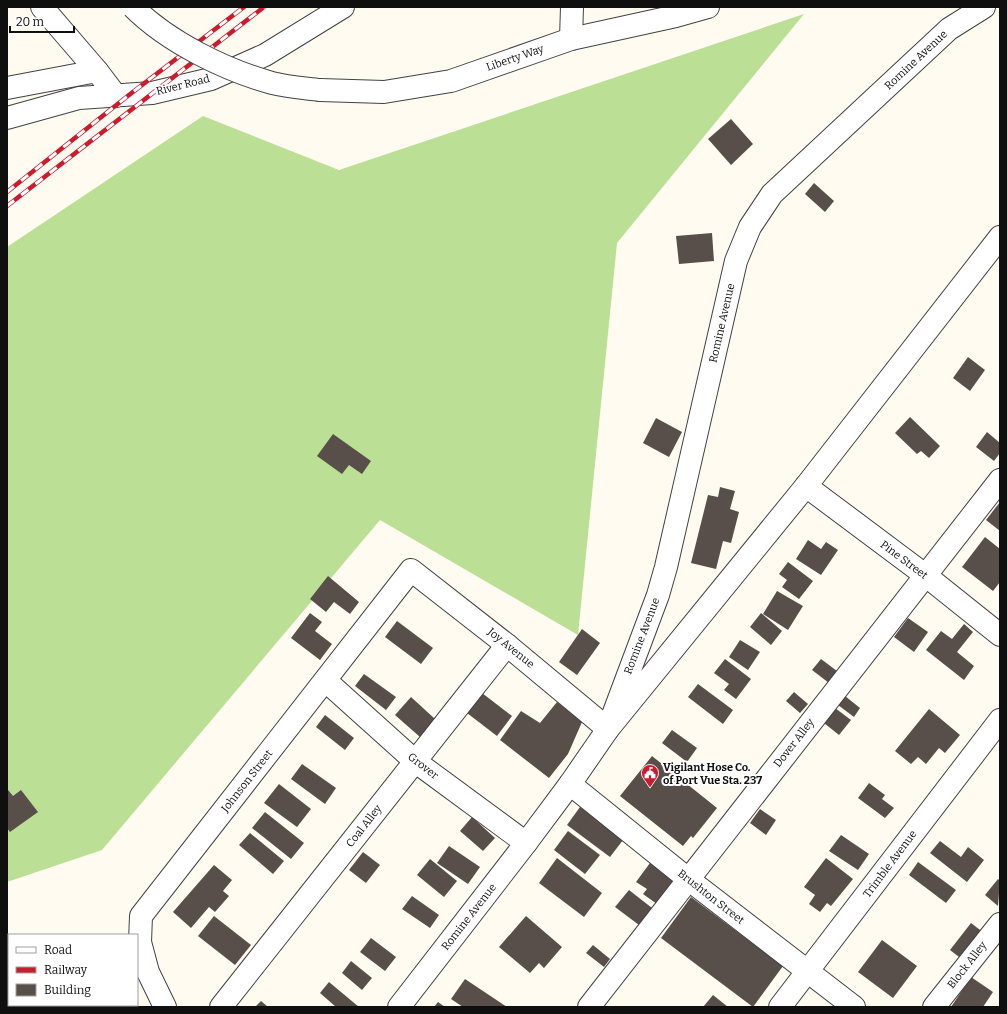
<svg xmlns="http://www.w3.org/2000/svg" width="1007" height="1014" viewBox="0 0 1007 1014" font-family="Bitter,serif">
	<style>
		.forest { fill: #bbdf95 }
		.building { fill: #594f4a }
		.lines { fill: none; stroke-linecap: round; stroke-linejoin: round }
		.minor-casing { stroke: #424242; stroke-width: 24 }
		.minor { stroke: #fff; stroke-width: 22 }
		.rail-casing { stroke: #cb1b2e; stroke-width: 4.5 }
		.rail { stroke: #fff; stroke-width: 3; stroke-dasharray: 9; stroke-linecap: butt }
		.minor-bridge-casing { stroke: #424242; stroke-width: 24; stroke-linecap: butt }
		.minor-bridge { stroke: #fff; stroke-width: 22 }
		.labels { text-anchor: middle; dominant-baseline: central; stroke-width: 4; stroke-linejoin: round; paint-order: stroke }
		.street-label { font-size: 11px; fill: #0f0f0f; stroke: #fff }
		.poi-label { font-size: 11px; font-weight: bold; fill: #0f0f0f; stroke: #fff; text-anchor: start }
	</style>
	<rect width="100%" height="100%" fill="#fffbf1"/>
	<!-- forest -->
	<path class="forest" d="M 804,14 L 617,243 L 578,635 L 380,520 L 102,850 L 7,882 L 7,247 L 203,116 L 339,170 Z"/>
	<!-- building -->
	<g class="building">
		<path d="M 731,119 L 753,144 L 731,165 L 708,139 Z"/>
		<path d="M 814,183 L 834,201 L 825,212 L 805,194 Z"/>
		<path d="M 712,233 L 714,261 L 679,264 L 676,236 Z"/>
		<path d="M 968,357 L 985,370 L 970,391 L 953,378 Z"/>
		<path d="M 910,417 L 940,446 L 929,458 L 921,451 L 917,454 L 895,433 Z"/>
		<path d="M 656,418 L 682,432 L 669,457 L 643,443 Z"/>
		<path d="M 987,432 L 1000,443 L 1000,453 L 994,461 L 976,447 Z"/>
		<path d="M 333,434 L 371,461 L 362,474 L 349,465 L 342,474 L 317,456 Z"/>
		<path d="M 720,487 L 735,491 L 730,509 L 739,512 L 731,543 L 723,541 L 716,569 L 691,563 L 708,495 L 718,497 Z"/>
		<path d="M 1000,502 L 1000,531 L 986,520 Z"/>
		<path d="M 985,537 L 1000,549 L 1000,582 L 993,591 L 962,567 Z"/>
		<path d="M 808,540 L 821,549 L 826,542 L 838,550 L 821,575 L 796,559 Z"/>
		<path d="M 788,562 L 813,581 L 799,599 L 782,587 L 787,580 L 779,574 Z"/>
		<path d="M 328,576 L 359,602 L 350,614 L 334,602 L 326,612 L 310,599 Z"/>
		<path d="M 777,591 L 803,606 L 788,630 L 763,614 Z"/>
		<path d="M 310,613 L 322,622 L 315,631 L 332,644 L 320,660 L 291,638 Z"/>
		<path d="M 761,613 L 782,631 L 771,645 L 750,627 Z"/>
		<path d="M 908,618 L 928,632 L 914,652 L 894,637 Z"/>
		<path d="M 397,621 L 433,648 L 421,664 L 385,637 Z"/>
		<path d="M 964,624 L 973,632 L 957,652 L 974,666 L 964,680 L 926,650 L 941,631 L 952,639 Z"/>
		<path d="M 582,629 L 600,643 L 577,675 L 559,662 Z"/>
		<path d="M 740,640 L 760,652 L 748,670 L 729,657 Z"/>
		<path d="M 725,659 L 751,679 L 736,699 L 724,690 L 729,684 L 714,673 Z"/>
		<path d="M 821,659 L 837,671 L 829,683 L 812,670 Z"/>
		<path d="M 364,674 L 396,697 L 386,710 L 355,686 Z"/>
		<path d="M 698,684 L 733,710 L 723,724 L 688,697 Z"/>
		<path d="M 794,692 L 808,704 L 800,713 L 786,701 Z"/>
		<path d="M 482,693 L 512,716 L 497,736 L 467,713 Z"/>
		<path d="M 845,696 L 860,708 L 854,717 L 838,705 Z"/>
		<path d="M 411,697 L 435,719 L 420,737 L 395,715 Z"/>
		<path d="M 557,702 L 582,722 L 568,754 L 549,778 L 500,740 L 521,711 L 540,723 Z"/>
		<path d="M 835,708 L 851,720 L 839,735 L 824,723 Z"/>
		<path d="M 929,709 L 960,735 L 945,753 L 939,748 L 926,764 L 918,757 L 911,764 L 895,751 Z"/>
		<path d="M 325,715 L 354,738 L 345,750 L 316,727 Z"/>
		<path d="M 672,730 L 697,748 L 687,762 L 662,743 Z"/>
		<path d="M 652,756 L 717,808 L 693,838 L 691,836 L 683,846 L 620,796 Z"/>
		<path d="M 302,764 L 336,788 L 325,804 L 291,779 Z"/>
		<path d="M 869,783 L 885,795 L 882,799 L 894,808 L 885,818 L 858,798 Z"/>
		<path d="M 279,784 L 311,809 L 297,827 L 264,803 Z"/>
		<path d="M 8,790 L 13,796 L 21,790 L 38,812 L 10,832 L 7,828 L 7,791 Z"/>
		<path d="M 580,807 L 623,840 L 610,857 L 567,825 Z"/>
		<path d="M 760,809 L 776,820 L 766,835 L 750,823 Z"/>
		<path d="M 265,812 L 304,843 L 291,859 L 252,828 Z"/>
		<path d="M 472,817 L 495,838 L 483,851 L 460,831 Z"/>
		<path d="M 568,831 L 600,855 L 585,874 L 554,850 Z"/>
		<path d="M 250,833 L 284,861 L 273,874 L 239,845 Z"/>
		<path d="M 841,835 L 869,854 L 858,870 L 829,851 Z"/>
		<path d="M 940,841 L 961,857 L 968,847 L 984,860 L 967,882 L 930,853 Z"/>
		<path d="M 449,846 L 480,867 L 468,884 L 437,863 Z"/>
		<path d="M 363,852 L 380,865 L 366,883 L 349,870 Z"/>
		<path d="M 557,858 L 602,893 L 584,917 L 539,883 Z"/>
		<path d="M 826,858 L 853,879 L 831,906 L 827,903 L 820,912 L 809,904 L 815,895 L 804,887 Z"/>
		<path d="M 430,859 L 457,881 L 444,897 L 417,875 Z"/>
		<path d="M 918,862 L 956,890 L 946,903 L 909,875 Z"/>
		<path d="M 650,863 L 674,880 L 657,904 L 643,894 L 647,889 L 636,882 Z"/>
		<path d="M 214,865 L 232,880 L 223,891 L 229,896 L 215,912 L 209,907 L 191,928 L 173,912 Z"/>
		<path d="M 998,879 L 1000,881 L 998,906 L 985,895 Z"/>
		<path d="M 629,890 L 652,908 L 639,925 L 615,907 Z"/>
		<path d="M 412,896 L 439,915 L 430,928 L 402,909 Z"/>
		<path d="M 691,897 L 783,966 L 753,1007 L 661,938 Z"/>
		<path d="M 214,916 L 251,945 L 235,965 L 198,936 Z"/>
		<path d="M 526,916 L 562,947 L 544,968 L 539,963 L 530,973 L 499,947 Z"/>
		<path d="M 971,923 L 984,933 L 963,960 L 950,950 Z"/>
		<path d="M 371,938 L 396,957 L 385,971 L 360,952 Z"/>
		<path d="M 882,940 L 917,966 L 893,998 L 858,972 Z"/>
		<path d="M 593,945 L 610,959 L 604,967 L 586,953 Z"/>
		<path d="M 351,961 L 372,978 L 362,990 L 342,973 Z"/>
		<path d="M 7,966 L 9,968 L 9,996 L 7,998 Z"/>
		<path d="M 971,977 L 993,992 L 983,1007 L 951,1007 Z"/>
		<path d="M 465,979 L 507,1007 L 463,1007 L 451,999 Z"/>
		<path d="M 329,982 L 359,1007 L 336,1007 L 320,993 Z"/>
		<path d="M 713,995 L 728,1007 L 703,1007 Z"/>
		<path d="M 261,1001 L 268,1007 L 255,1007 Z"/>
		<path d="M 9,1002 L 9,1005 L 35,1005 L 37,1007 L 7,1007 Z"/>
		<path d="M 438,1002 L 445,1007 L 434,1007 Z"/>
	</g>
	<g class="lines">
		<defs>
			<g id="minor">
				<path d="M 42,7 L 97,71"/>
				<path d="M 571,39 L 572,7"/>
				<path d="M 7,88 L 97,71 L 116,96"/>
				<path d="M 320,90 L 384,92 L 451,81 L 571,39 L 676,16 L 708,7"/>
				<path d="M 7,118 L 79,98 L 152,93 L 211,79 L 265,55 L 343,7"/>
				<path d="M 806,486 L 925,575 L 1000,635"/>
				<path d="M 326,681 L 416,762 L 526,843"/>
				<path d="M 613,715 L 658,595 L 666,567 L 736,261 L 750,227 L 772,194 L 949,29 L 984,7"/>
				<path d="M 570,784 L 688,879 L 854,1007"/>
				<path d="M 165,1007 L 148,972 L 140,942 L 141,916 L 411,570 L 507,645 L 608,729"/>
				<path d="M 221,1007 L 507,645"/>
				<path d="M 399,1007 L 526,843 L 570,784 L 608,729 L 806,486 L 1000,237"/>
				<path d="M 589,1007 L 1000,480"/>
				<path d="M 780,1007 L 1000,720"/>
				<path d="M 934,1007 L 1000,924"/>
			</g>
		</defs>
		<!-- minor casing -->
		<use href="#minor" class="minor-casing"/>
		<!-- minor -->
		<use href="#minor" class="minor"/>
		<defs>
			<g id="rail">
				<path d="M 7,192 L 129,95 L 244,7"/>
				<path d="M 7,206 L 264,7"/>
			</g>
		</defs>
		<!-- rail casing -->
		<use href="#rail" class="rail-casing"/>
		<!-- rail -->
		<use href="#rail" class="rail"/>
		<defs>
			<path id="minor-bridge" d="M 133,7 C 168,42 225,70 272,83 C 287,87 304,88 320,90"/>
		</defs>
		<!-- minor-bridge casing -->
		<use href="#minor-bridge" class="minor-bridge-casing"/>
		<!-- minor-bridge -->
		<use href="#minor-bridge" class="minor-bridge"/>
	</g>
	<!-- icons -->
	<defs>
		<symbol id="civic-pin" viewBox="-11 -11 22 30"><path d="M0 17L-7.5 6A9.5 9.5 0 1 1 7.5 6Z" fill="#cb1b2e" stroke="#fff"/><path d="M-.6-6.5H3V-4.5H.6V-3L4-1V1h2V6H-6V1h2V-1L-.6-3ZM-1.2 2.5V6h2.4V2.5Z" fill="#fff"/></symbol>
	</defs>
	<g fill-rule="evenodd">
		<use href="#civic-pin" x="640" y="763" width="20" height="27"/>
	</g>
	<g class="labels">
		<!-- street labels -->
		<g class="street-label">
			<text transform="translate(515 58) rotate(-19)">Liberty Way</text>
			<text transform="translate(916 60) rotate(-43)">Romine Avenue</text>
			<text transform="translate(183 85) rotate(-14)">River Road</text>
			<text transform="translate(722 323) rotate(-77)">Romine Avenue</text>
			<text transform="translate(904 560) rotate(37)">Pine Street</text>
			<text transform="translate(642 636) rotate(-69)">Romine Avenue</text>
			<text transform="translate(511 648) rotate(39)">Joy Avenue</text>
			<text transform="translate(794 743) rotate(-52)">Dover Alley</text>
			<text transform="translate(423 766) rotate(38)">Grover</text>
			<text transform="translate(247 781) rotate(-52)">Johnson Street</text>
			<text transform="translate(364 826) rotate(-52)">Coal Alley</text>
			<text transform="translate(890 864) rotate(-53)">Trimble Avenue</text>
			<text transform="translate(711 897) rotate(38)">Brushton Street</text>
			<text transform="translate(469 917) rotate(-52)">Romine Avenue</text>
			<text transform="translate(967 965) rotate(-52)">Block Alley</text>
		</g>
		<!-- poi labels -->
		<g class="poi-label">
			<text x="663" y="767">Vigilant Hose Co.<tspan x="663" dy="13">of Port Vue Sta. 237</tspan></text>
		</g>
	</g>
	<!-- border -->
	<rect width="1007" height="1014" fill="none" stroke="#0f0f0f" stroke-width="16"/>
	<!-- legend -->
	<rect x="8" y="934" width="130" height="72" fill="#ffffff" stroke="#9f9f9f"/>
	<rect x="16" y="947" width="20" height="6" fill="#ffffff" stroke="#9f9f9f"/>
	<text x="44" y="954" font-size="12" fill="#0f0f0f">Road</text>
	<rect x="16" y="967" width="20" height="6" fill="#cb1b2e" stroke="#9f9f9f"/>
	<text x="44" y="974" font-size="12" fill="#0f0f0f">Railway</text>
	<rect x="16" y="984" width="20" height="12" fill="#594f4a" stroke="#9f9f9f"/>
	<text x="44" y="994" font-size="12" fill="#0f0f0f">Building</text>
	<!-- scale -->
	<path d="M10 26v6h64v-6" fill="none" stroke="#0f0f0f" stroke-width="2"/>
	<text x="16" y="26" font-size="12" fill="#0f0f0f" stroke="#ffffff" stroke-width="3" paint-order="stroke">20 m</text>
</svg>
